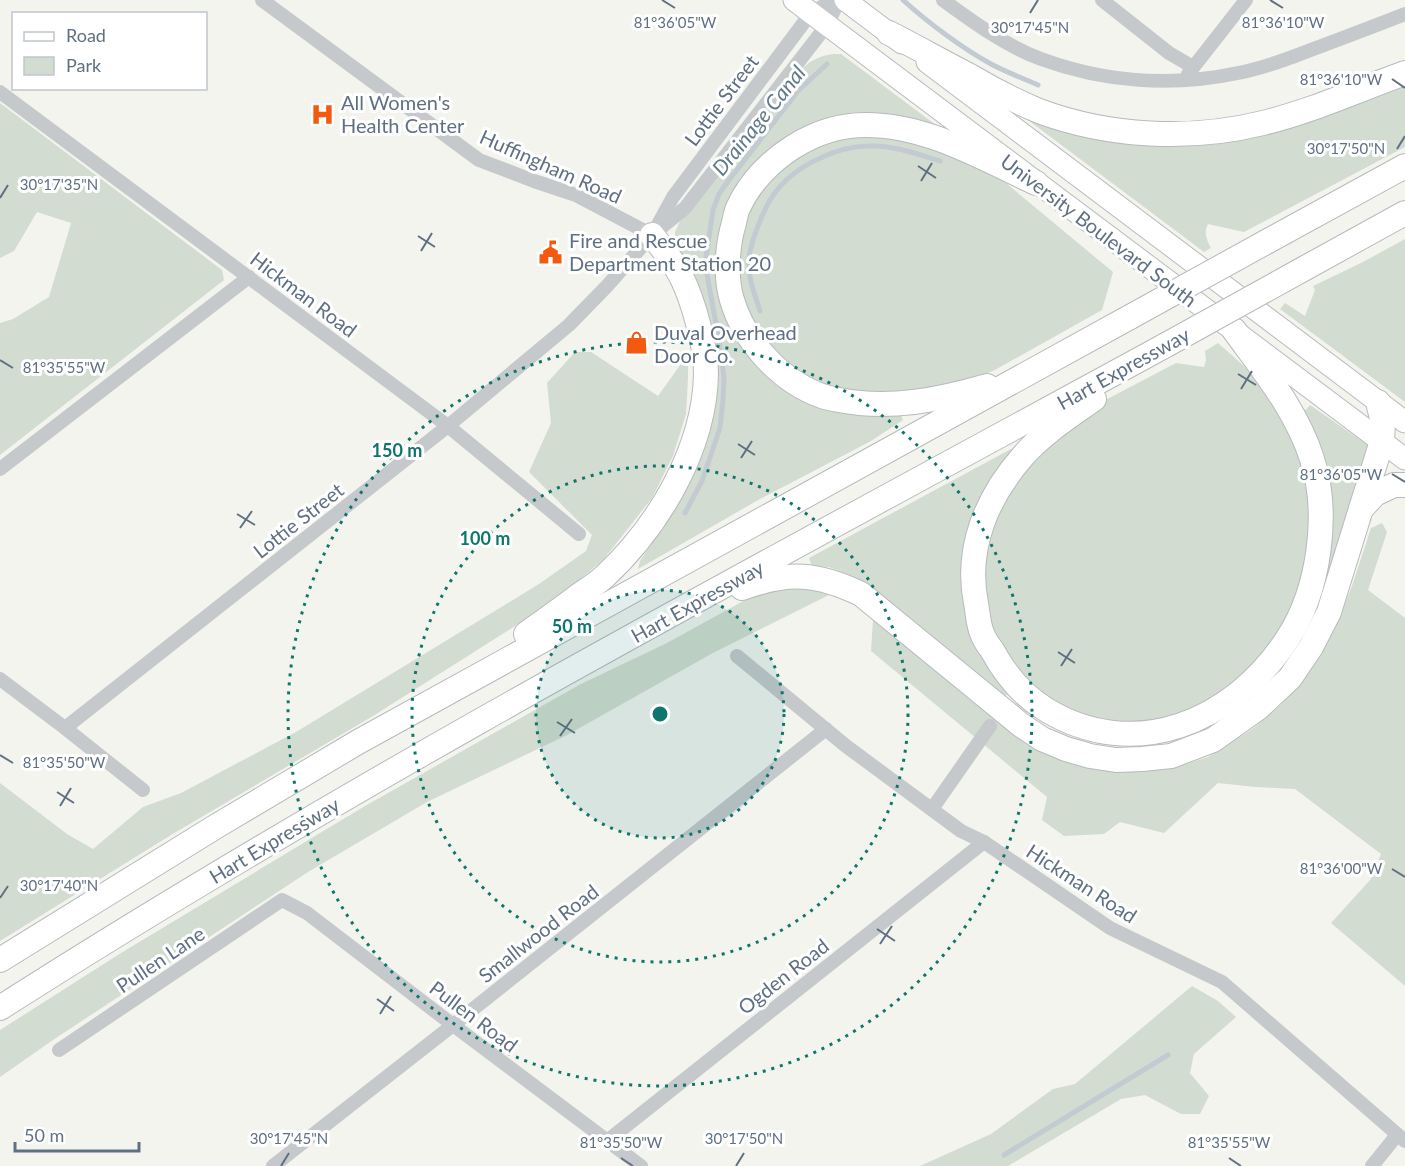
<svg xmlns="http://www.w3.org/2000/svg" width="1405" height="1166" viewBox="0 0 1405 1166" font-family="Lato,sans-serif">
	<style>
		.green { fill: #d3dcd0 }
		.lines { fill: none; stroke-linecap: round; stroke-linejoin: round }
		.stream { stroke: #c2cbd1; stroke-width: 5 }
		.primary-casing { stroke: #b8bbbf; stroke-width: 23 }
		.highway-casing { stroke: #b7babd; stroke-width: 26 }
		.street { stroke: #c6c9cc; stroke-width: 14 }
		.primary { stroke: #fff; stroke-width: 21 }
		.highway { stroke: #fff; stroke-width: 24 }
		.highway-bridge-casing { stroke: #b7babd; stroke-width: 26; stroke-linecap: butt }
		.highway-bridge { stroke: #fff; stroke-width: 24 }
		.ticks { fill: none; stroke: #607083; stroke-width: 2 }
		.ring { fill: none; stroke: #0f766e; stroke-width: 3; stroke-dasharray: 3 6 }
		.labels { text-anchor: middle; dominant-baseline: central; stroke-width: 6; stroke-linejoin: round; paint-order: stroke }
		.street-label { font-size: 20px; fill: #607083; stroke: #fff }
		.poi-label { font-size: 20px; fill: #607083; stroke: #fff; text-anchor: start }
		.water-label { font-size: 21px; font-style: italic; fill: #607a89; stroke: #fff }
		.ticks-label { font-size: 15px; text-anchor: middle; fill: #607083; stroke: #fff; stroke-width: 6; stroke-linejoin: round; paint-order: stroke }
		.centre { fill: #0f766e; stroke: #fff; stroke-width: 3 }
		.ring-label { font-size: 18px; text-anchor: middle; font-weight: bold; fill: #0f766e; stroke: #fff; stroke-width: 6; stroke-linejoin: round; paint-order: stroke }
	</style>
	<rect width="100%" height="100%" fill="#f4f4ef"/>
	<!-- green -->
	<g class="green">
		<path d="M 833,54 L 841,54 L 940,128 L 897,120 L 780,145 L 720,261 L 773,378 L 900,413 L 903,420 L 871,441 L 760,499 L 638,569 L 640,561 L 674,508 L 707,330 L 675,240 L 675,232 L 680,221 L 793,77 C 806,64 814,57 833,54 Z"/>
		<path d="M 1405,79 L 1405,147 L 1244,232 L 1208,224 C 1203,233 1207,240 1211,248 L 1204,252 L 1020,114 L 1173,140 Z"/>
		<path d="M 0,103 L 222,270 L 224,280 L 0,455 L 0,323 L 13,319 L 49,297 L 71,223 L 37,212 L 14,251 L 0,258 Z"/>
		<path d="M 848,134 L 924,142 L 1001,179 L 1113,272 L 1102,310 L 993,371 L 968,380 L 899,398 L 837,393 L 780,363 L 744,309 L 736,255 L 750,204 L 790,158 Z"/>
		<path d="M 1405,239 L 1405,402 L 1280,309 L 1285,303 L 1305,316 L 1315,290 L 1313,286 L 1363,262 Z"/>
		<path d="M 1218,343 L 1253,374 L 1271,395 L 1308,475 L 1313,541 L 1292,615 L 1252,671 L 1200,709 L 1144,726 L 1085,719 L 1035,692 L 993,641 L 982,586 L 988,527 L 1024,465 L 1094,406 L 1176,363 L 1204,367 L 1206,360 L 1205,351 Z"/>
		<path d="M 575,352 L 591,352 L 658,396 L 688,354 L 688,378 L 686,414 L 673,456 L 652,498 L 604,559 L 553,602 L 373,716 L 171,835 L 0,941 L 0,783 L 67,834 L 93,849 L 143,807 L 181,793 L 296,732 L 539,584 L 586,551 L 592,535 L 529,472 L 551,423 L 547,383 Z"/>
		<path d="M 1298,405 L 1306,410 L 1310,405 L 1372,448 L 1333,576 L 1323,573 Z"/>
		<path d="M 1011,449 L 1016,454 L 967,550 L 1011,691 L 1001,700 L 875,593 L 852,576 L 829,567 L 812,566 L 809,558 Z"/>
		<path d="M 1382,523 L 1387,532 L 1368,590 L 1405,618 L 1405,986 L 1331,923 L 1371,879 L 1381,854 L 1295,789 L 1255,787 L 1218,783 L 1164,833 L 1120,822 L 1104,834 L 1064,836 L 1042,820 L 1047,797 L 871,651 L 873,620 L 1000,723 L 1061,759 L 1097,770 L 1135,771 L 1170,769 L 1208,757 L 1252,729 L 1281,705 L 1310,671 L 1333,633 L 1352,586 L 1371,528 Z"/>
		<path d="M 785,586 L 814,587 L 831,594 L 711,654 L 567,735 L 427,802 L 308,872 L 53,1040 L 0,1077 L 0,1030 L 121,953 L 365,806 L 579,685 L 667,643 L 756,594 Z"/>
		<path d="M 1192,986 L 1218,1001 L 1236,1017 L 1194,1054 L 1190,1073 L 1209,1096 L 1200,1114 L 1181,1114 L 1145,1095 L 1121,1099 L 1008,1166 L 920,1166 L 991,1134 L 1053,1089 L 1075,1084 Z"/>
	</g>
	<g class="lines">
		<!-- stream -->
		<g class="stream">
			<path d="M 903,0 C 927,22 962,48 991,64 C 1006,72 1022,78 1038,85"/>
			<path d="M 760,311 C 755,295 747,276 749,258 C 749,252 752,246 753,240 C 758,225 764,208 774,194 C 793,167 836,146 869,146 C 893,145 917,154 940,161"/>
			<path d="M 685,513 L 702,481 L 720,428 L 723,400 L 724,378 L 719,340 L 705,264 L 713,210 L 719,194 L 726,184 L 798,91 L 827,64"/>
			<path d="M 1004,1155 L 1168,1055"/>
		</g>
		<defs>
			<g id="primary">
				<path d="M 794,0 L 1405,459"/>
				<path d="M 845,0 L 902,43"/>
				<path d="M 927,62 L 1405,422"/>
			</g>
			<g id="highway">
				<path d="M 889,33 C 916,47 943,62 970,76 C 992,89 1015,101 1039,111 C 1109,137 1190,141 1263,123 C 1312,111 1358,90 1405,73"/>
				<path d="M 1268,241 L 1405,166"/>
				<path d="M 1307,267 L 1405,213"/>
				<path d="M 987,386 C 939,400 889,410 839,400 C 834,399 827,398 822,396 C 780,381 744,341 732,300 C 725,277 727,246 734,223 C 735,218 736,211 739,206 C 750,182 771,161 793,147 C 815,133 841,125 866,125 C 927,125 982,158 1036,183"/>
				<path d="M 1094,399 C 1070,416 1043,433 1023,456 C 987,497 965,548 976,603 C 978,613 978,624 982,633 C 984,639 988,645 992,650 C 1005,674 1022,695 1045,709 C 1134,764 1234,722 1288,638 C 1319,590 1330,514 1312,459 C 1297,411 1263,370 1234,330"/>
				<path d="M 1361,509 L 1375,494 L 1394,485 L 1405,485"/>
				<path d="M 742,588 C 789,571 817,573 861,594 L 1021,725 L 1042,739 L 1066,749 L 1090,756 L 1116,760 L 1142,759 L 1171,756 L 1213,740 L 1258,708 L 1290,678 L 1311,647 L 1329,612 L 1382,441 L 1383,423 L 1378,402"/>
				<path d="M 526,634 C 544,621 561,609 578,596 C 587,590 596,584 604,577 C 658,527 705,449 706,373 C 706,346 693,300 681,276 C 673,261 662,248 652,235"/>
				<path d="M 0,960 L 215,827 L 358,742 L 1130,317"/>
				<path d="M 0,1008 C 377,767 774,559 1166,345"/>
			</g>
		</defs>
		<!-- primary casing -->
		<use href="#primary" class="primary-casing"/>
		<!-- highway casing -->
		<use href="#highway" class="highway-casing"/>
		<!-- street -->
		<g class="street">
			<path d="M 262,0 L 479,160 L 534,181 L 576,195 L 652,235"/>
			<path d="M 943,0 C 973,22 1006,46 1041,59 C 1104,82 1172,87 1238,73 C 1264,68 1290,58 1316,48 C 1345,37 1375,26 1405,14"/>
			<path d="M 1102,0 L 1169,53 L 1193,67"/>
			<path d="M 1188,74 L 1246,0"/>
			<path d="M 0,92 L 448,426 L 579,534"/>
			<path d="M 656,228 L 673,197 L 811,13 L 834,0"/>
			<path d="M 0,469 L 249,277"/>
			<path d="M 737,656 L 846,746 L 961,831 L 984,842 L 1110,928 L 1222,982 L 1405,1141"/>
			<path d="M 0,679 L 65,728 L 143,790"/>
			<path d="M 65,728 L 448,426 L 569,325 L 607,286 L 652,235 L 685,208 L 827,25 L 839,0"/>
			<path d="M 932,809 L 990,726"/>
			<path d="M 59,1050 L 282,900 L 307,913 L 453,1025 L 641,1166"/>
			<path d="M 607,1141 L 984,842"/>
			<path d="M 273,1166 L 453,1025 L 826,729"/>
			<path d="M 1372,1166 L 1397,1135"/>
		</g>
		<!-- primary -->
		<use href="#primary" class="primary"/>
		<!-- highway -->
		<use href="#highway" class="highway"/>
		<defs>
			<g id="highway-bridge">
				<path d="M 1130,317 L 1268,241"/>
				<path d="M 1166,345 L 1307,267"/>
			</g>
		</defs>
		<!-- highway-bridge casing -->
		<use href="#highway-bridge" class="highway-bridge-casing"/>
		<!-- highway-bridge -->
		<use href="#highway-bridge" class="highway-bridge"/>
	</g>
	<!-- ticks -->
	<path class="ticks" d="M 662,0 L 675,8M 1270,0 L 1283,8M 1030,13 L 1038,0M 1392,79 L 1405,88M 1397,149 L 1405,136M 918,166 L 936,178M 921,181 L 932,163M 0,198 L 8,185M 418,236 L 435,247M 421,251 L 432,233M 0,360 L 13,368M 1238,374 L 1256,385M 1241,389 L 1252,371M 738,444 L 755,455M 741,458 L 752,441M 1392,474 L 1405,482M 237,514 L 255,525M 240,528 L 252,511M 1058,652 L 1075,663M 1061,666 L 1072,649M 557,722 L 575,733M 560,736 L 572,719M 0,755 L 13,763M 57,792 L 74,803M 60,806 L 71,788M 1392,869 L 1405,877M 0,898 L 8,886M 877,929 L 895,941M 880,944 L 892,926M 377,999 L 394,1011M 380,1014 L 391,996M 621,1158 L 633,1166M 1229,1158 L 1241,1166M 281,1166 L 289,1153M 736,1166 L 744,1153"/>
	<!-- distance rings -->
	<circle cx="660" cy="714" r="124" fill="#0f766e" fill-opacity=".12"/>
	<g class="ring">
		<circle cx="660" cy="714" r="124"/>
		<circle cx="660" cy="714" r="248"/>
		<circle cx="660" cy="714" r="372"/>
	</g>
	<!-- icons -->
	<defs>
		<symbol id="hospital-bare" viewBox="-9 -9 18 18"><path d="M-5-5h3v3.5h4V-5h3V5h-3V1.5h-4V5h-3Z" fill="#f45a0f" stroke="#fff" stroke-width="2.5" paint-order="stroke"/></symbol>
		<symbol id="civic-bare" viewBox="-9 -9 18 18"><path d="M-.6-6.5H3V-4.5H.6V-3L4-1V1h2V6H-6V1h2V-1L-.6-3ZM-1.2 2.5V6h2.4V2.5Z" fill="#f45a0f" stroke="#fff" stroke-width="2.5" paint-order="stroke"/></symbol>
		<symbol id="shop-bare" viewBox="-9 -9 18 18"><path d="M-5-2.5h2.3a2.7 3.5 0 0 1 5.4 0H5L5.5 6h-11ZM-1.5-2.5h3a1.5 2.3 0 0 0-3 0Z" fill="#f45a0f" stroke="#fff" stroke-width="2.5" paint-order="stroke"/></symbol>
	</defs>
	<g fill-rule="evenodd">
		<use href="#hospital-bare" x="306" y="98" width="33" height="33"/>
		<use href="#civic-bare" x="534" y="236" width="33" height="33"/>
		<use href="#shop-bare" x="620" y="326" width="33" height="33"/>
	</g>
	<g class="labels">
		<!-- street labels -->
		<g class="street-label">
			<text transform="translate(721 100) rotate(-53)">Lottie Street</text>
			<text transform="translate(551 166) rotate(24)">Huffingham Road</text>
			<text transform="translate(1099 230) rotate(37)">University Boulevard South</text>
			<text transform="translate(304 294) rotate(37)">Hickman Road</text>
			<text transform="translate(1123 368) rotate(-29)">Hart Expressway</text>
			<text transform="translate(298 520) rotate(-38)">Lottie Street</text>
			<text transform="translate(697 601) rotate(-29)">Hart Expressway</text>
			<text transform="translate(274 840) rotate(-31)">Hart Expressway</text>
			<text transform="translate(1082 883) rotate(33)">Hickman Road</text>
			<text transform="translate(538 933) rotate(-38)">Smallwood Road</text>
			<text transform="translate(160 959) rotate(-34)">Pullen Lane</text>
			<text transform="translate(783 976) rotate(-38)">Ogden Road</text>
			<text transform="translate(474 1016) rotate(37)">Pullen Road</text>
		</g>
		<!-- poi labels -->
		<g class="poi-label">
			<text x="341" y="102">All Women's<tspan x="341" dy="23">Health Center</tspan></text>
			<text x="569" y="240">Fire and Rescue<tspan x="569" dy="23">Department Station 20</tspan></text>
			<text x="654" y="332">Duval Overhead<tspan x="654" dy="23">Door Co.</tspan></text>
		</g>
		<!-- water labels -->
		<g class="water-label">
			<text transform="translate(758 120) rotate(-51)">Drainage Canal</text>
		</g>
	</g>
	<g class="ticks-label">
		<text x="675" y="28">81°36'05"W</text>
		<text x="1283" y="28">81°36'10"W</text>
		<text x="1030" y="33">30°17'45"N</text>
		<text x="1341" y="85">81°36'10"W</text>
		<text x="1346" y="154">30°17'50"N</text>
		<text x="59" y="190">30°17'35"N</text>
		<text x="64" y="373">81°35'55"W</text>
		<text x="1341" y="480">81°36'05"W</text>
		<text x="64" y="768">81°35'50"W</text>
		<text x="1341" y="874">81°36'00"W</text>
		<text x="59" y="891">30°17'40"N</text>
		<text x="289" y="1144">30°17'45"N</text>
		<text x="744" y="1144">30°17'50"N</text>
		<text x="621" y="1148">81°35'50"W</text>
		<text x="1229" y="1148">81°35'55"W</text>
	</g>
	<circle cx="660" cy="714" r="9" class="centre"/>
	<g class="ring-label">
		<text x="397" y="457">150 m</text>
		<text x="485" y="545">100 m</text>
		<text x="572" y="633">50 m</text>
	</g>
	<!-- legend -->
	<rect x="12" y="12" width="195" height="78" fill="#ffffff" stroke="#bfc6cd" stroke-width="1.5"/>
	<rect x="24" y="32" width="30" height="9" fill="#ffffff" stroke="#bfc6cd" stroke-width="1.5"/>
	<text x="66" y="42" font-size="18" fill="#607083">Road</text>
	<rect x="24" y="57" width="30" height="18" fill="#d3dcd0" stroke="#bfc6cd" stroke-width="1.5"/>
	<text x="66" y="72" font-size="18" fill="#607083">Park</text>
	<!-- scale -->
	<path d="M15 1142v9h124v-9" fill="none" stroke="#607083" stroke-width="3"/>
	<text x="24" y="1142" font-size="18" fill="#607083" stroke="#ffffff" stroke-width="4.5" paint-order="stroke">50 m</text>
</svg>
